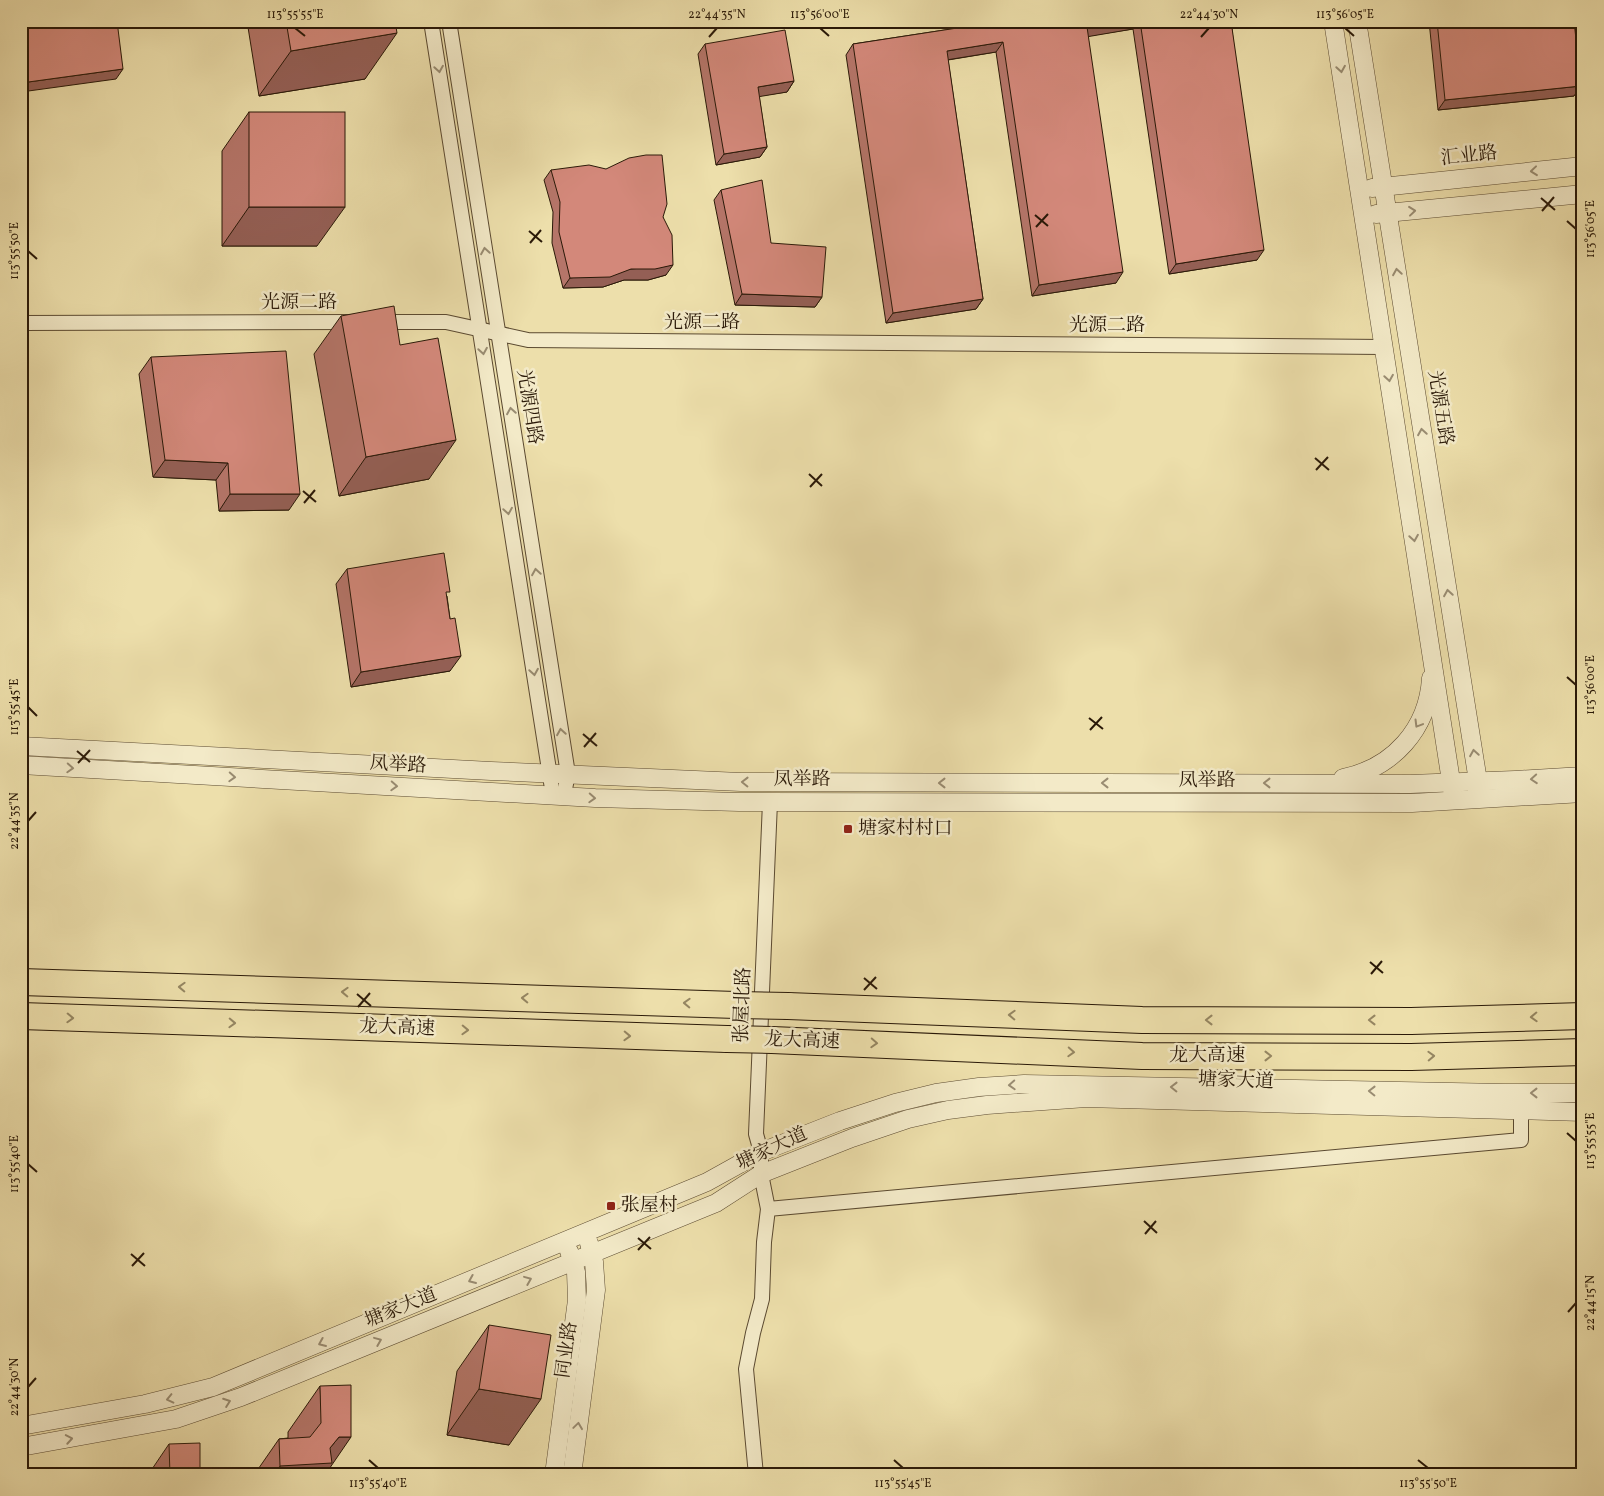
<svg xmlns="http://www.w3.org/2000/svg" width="1604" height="1496" viewBox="0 0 1604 1496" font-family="Vollkorn,'Noto Serif SC',serif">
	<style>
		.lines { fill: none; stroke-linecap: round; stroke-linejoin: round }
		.minor-casing { stroke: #5b4a31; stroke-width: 16 }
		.tertiary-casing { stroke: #5b4a31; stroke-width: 19 }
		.motorway-casing { stroke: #2a1908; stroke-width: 28 }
		.minor { stroke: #f3eac8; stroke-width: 14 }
		.tertiary { stroke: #f3eac8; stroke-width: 18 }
		.motorway { stroke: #eddfab; stroke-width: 26 }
		.motorway-bridge-casing { stroke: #2a1908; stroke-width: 28; stroke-linecap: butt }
		.motorway-bridge { stroke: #eddfab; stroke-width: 26 }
		.wall { fill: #b57569; stroke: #2a1908 }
		.shaded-wall { fill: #945f55; stroke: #2a1908 }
		.building { fill: #d3887a; stroke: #2a1908 }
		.oneway { stroke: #998c72 }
		.oneway2 { stroke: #958662 }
		.ticks { fill: none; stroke: #2a1908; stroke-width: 2 }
		.poi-dot { fill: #8f2418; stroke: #f3eac8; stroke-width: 2 }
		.labels { text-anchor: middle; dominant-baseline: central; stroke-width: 5; stroke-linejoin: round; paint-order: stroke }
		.street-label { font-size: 19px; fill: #2a1908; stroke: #f3eac8 }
		.poi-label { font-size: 19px; fill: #2a1908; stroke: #f3eac8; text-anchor: start }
		.neatline { fill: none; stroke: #2a1908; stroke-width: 2 }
		.ticks-label { font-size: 12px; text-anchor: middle; fill: #2a1908 }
	</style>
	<rect width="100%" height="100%" fill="#eddfab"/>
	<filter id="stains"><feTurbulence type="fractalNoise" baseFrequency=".004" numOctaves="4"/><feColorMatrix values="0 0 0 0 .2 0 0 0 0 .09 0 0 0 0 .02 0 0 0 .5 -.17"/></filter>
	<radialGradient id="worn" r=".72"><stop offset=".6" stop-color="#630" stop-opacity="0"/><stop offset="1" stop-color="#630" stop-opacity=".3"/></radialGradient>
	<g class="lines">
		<defs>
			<g id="minor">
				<path d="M 431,21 L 553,795"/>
				<path d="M 449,21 L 568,774 L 565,789 L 560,796"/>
				<path d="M 377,322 L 446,322 L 528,340 L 1384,347"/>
				<path d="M 21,323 L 355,322"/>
				<path d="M 768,1209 L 761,1174 L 761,1152 L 756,1134 L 770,802"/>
				<path d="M 756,1475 L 746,1369 L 753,1333 L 762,1299 L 764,1242 L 768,1209 L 1521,1140 L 1521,1110"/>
			</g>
			<g id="tertiary">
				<path d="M 1333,21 L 1453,794"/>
				<path d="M 1357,21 L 1478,781 L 1477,791"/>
				<path d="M 1372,188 L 1583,166"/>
				<path d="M 1376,214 L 1583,194"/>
				<path d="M 21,746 L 491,771 L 741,782 L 1410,784 L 1515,780 L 1583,776"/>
				<path d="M 21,765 L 595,798 L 739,802 L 1412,803 L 1583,793"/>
				<path d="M 1343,778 C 1393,768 1428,729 1431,678"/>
				<path d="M 21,1426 L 145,1404 L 213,1387 L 707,1182 L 761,1152 L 840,1121 L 895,1103 L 936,1093 L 979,1087 L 1024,1084 L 1504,1093 L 1583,1093"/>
				<path d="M 21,1447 L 176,1419 L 241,1397 L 716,1203 L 761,1174 L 852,1138 L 908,1119 L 948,1110 L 987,1105 L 1086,1098 L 1583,1112"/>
				<path d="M 554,1475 L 577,1300 L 576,1272 L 569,1251"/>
				<path d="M 572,1475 L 596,1290 L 594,1262 L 589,1243"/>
			</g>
			<g id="motorway">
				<path d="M 21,982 L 736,1005"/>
				<path d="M 788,1006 L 1142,1020 L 1411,1021 L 1583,1016"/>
				<path d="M 21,1016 L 727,1039"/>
				<path d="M 772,1040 L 1142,1056 L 1411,1057 L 1583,1052"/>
			</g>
		</defs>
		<!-- minor casing -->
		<use href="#minor" class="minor-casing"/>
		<!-- tertiary casing -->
		<use href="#tertiary" class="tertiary-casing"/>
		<!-- motorway casing -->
		<use href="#motorway" class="motorway-casing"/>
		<!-- minor -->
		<use href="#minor" class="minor"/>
		<!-- tertiary -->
		<use href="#tertiary" class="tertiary"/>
		<!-- motorway -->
		<use href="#motorway" class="motorway"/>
		<defs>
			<g id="motorway-bridge">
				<path d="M 736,1005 L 788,1006"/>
				<path d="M 727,1039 L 772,1040"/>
			</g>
		</defs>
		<!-- motorway-bridge casing -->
		<use href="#motorway-bridge" class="motorway-bridge-casing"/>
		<!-- motorway-bridge -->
		<use href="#motorway-bridge" class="motorway-bridge"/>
	</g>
	<!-- wall -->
	<g class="wall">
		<path d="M 247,21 L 395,21 L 365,79 L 259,96 Z"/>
		<path d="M 1003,21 L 1231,21 L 1257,260 L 1169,274 L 1133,29 L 1088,36 L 1116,283 L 1032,296 L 996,52 L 948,60 L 983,299 L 976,309 L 886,323 L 846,55 L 853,44 Z"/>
		<path d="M 1429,21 L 1574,21 L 1574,96 L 1438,110 Z"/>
		<path d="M 705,44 L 794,81 L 787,92 L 759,96 L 767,147 L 760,157 L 716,165 L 698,54 Z"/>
		<path d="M 249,112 L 317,246 L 222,246 L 222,151 Z"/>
		<path d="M 551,170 L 663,217 L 666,275 L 648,280 L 624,280 L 603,287 L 563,288 L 552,243 L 553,212 L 544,180 Z"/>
		<path d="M 721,190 L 771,243 L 822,297 L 815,307 L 735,305 L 714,200 Z"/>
		<path d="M 341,316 L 400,345 L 429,479 L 339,496 L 314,354 Z"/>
		<path d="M 151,357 L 289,510 L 219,511 L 216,480 L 153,477 L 139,374 Z"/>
		<path d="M 347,569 L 447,596 L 450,619 L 450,671 L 351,687 L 336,584 Z"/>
		<path d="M 489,1325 L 509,1445 L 447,1435 L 457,1371 Z"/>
		<path d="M 320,1386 L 325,1475 L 254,1475 L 279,1439 L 288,1438 L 288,1432 Z"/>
		<path d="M 169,1444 L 200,1475 L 148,1475 Z"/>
	</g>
	<!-- shaded-wall -->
	<g class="shaded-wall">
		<path d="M 1126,21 L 1139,21 L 1133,29 L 1080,38 L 1087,27 Z"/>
		<path d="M 397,33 L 365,79 L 259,96 L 291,51 Z"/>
		<path d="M 1003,42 L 996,52 L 940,61 L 947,51 Z"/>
		<path d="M 123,69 L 116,79 L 21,92 L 21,83 Z"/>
		<path d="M 794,81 L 787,92 L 751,98 L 758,87 Z"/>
		<path d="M 1581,86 L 1574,96 L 1438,110 L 1445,100 Z"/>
		<path d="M 767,147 L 760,157 L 716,165 L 724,154 Z"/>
		<path d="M 249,207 L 345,207 L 317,246 L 222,246 Z"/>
		<path d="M 1264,250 L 1257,260 L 1169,274 L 1176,264 Z"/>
		<path d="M 673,265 L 666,275 L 648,280 L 624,280 L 603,287 L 563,288 L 570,278 L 631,269 Z"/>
		<path d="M 1123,272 L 1116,283 L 1032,296 L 1039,285 Z"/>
		<path d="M 742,294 L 822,297 L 815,307 L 735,305 Z"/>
		<path d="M 983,299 L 976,309 L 886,323 L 893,313 Z"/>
		<path d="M 456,440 L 429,479 L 339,496 L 366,457 Z"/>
		<path d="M 165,460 L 228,463 L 216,480 L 153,477 Z"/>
		<path d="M 230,494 L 300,494 L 289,510 L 219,511 Z"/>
		<path d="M 461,656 L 450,671 L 351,687 L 361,672 Z"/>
		<path d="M 479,1389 L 541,1399 L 509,1445 L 447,1435 Z"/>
		<path d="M 339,1437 L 351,1437 L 325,1475 L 275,1475 L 280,1466 L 330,1448 Z"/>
	</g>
	<!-- building -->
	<g class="building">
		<path d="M 21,21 L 117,21 L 123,69 L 21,83 Z"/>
		<path d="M 286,21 L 395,21 L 397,33 L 291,51 Z"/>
		<path d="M 1003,21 L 1126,21 L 1087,27 L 1123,272 L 1039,285 L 1003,42 L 947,51 L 983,299 L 893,313 L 853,44 Z"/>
		<path d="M 1140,21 L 1231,21 L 1264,250 L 1176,264 Z"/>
		<path d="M 1437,21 L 1574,21 L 1581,86 L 1445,100 Z"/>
		<path d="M 785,30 L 794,81 L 758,87 L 767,147 L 724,154 L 705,44 Z"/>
		<rect x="249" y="112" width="96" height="95"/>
		<path d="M 646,155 L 662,155 L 667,204 L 663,217 L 672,235 L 673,265 L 655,269 L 631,269 L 610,277 L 570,278 L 559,232 L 560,202 L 551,170 L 589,165 L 606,169 L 629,158 Z"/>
		<path d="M 762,180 L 771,243 L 826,247 L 822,297 L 742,294 L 721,190 Z"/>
		<path d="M 394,306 L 400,345 L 438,338 L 456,440 L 366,457 L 341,316 Z"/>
		<path d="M 286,351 L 300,494 L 230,494 L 228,463 L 165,460 L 151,357 Z"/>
		<path d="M 444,553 L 450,592 L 446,592 L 450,619 L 455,618 L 461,656 L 361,672 L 347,569 Z"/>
		<path d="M 489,1325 L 551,1335 L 541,1399 L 479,1389 Z"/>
		<path d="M 351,1385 L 351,1437 L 339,1437 L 330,1448 L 332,1463 L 280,1466 L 279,1439 L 310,1437 L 321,1423 L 320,1386 Z"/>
		<path d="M 200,1443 L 200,1475 L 170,1475 L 169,1444 Z"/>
	</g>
	<!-- one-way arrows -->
	<defs><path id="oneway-chevron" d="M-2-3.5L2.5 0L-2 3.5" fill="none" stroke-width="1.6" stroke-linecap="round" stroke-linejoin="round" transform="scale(1.25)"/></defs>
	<g class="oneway">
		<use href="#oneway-chevron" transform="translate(439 69) rotate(81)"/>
		<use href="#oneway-chevron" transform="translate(1341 69) rotate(81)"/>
		<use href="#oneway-chevron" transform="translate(1534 171) rotate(174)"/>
		<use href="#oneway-chevron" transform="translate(1412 211) rotate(-6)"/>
		<use href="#oneway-chevron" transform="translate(485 251) rotate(-99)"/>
		<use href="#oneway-chevron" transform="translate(1397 272) rotate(-99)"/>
		<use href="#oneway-chevron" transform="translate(483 351) rotate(81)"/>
		<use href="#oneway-chevron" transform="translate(1389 378) rotate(81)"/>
		<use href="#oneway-chevron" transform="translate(511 411) rotate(-99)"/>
		<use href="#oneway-chevron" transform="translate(1422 432) rotate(-99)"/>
		<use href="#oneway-chevron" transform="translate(508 511) rotate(81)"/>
		<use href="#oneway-chevron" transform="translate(1414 538) rotate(81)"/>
		<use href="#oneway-chevron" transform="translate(536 572) rotate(-99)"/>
		<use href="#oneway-chevron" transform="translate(1448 593) rotate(-99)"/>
		<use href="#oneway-chevron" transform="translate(534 672) rotate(81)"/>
		<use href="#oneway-chevron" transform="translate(1418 724) rotate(121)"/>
		<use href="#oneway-chevron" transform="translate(561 732) rotate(-99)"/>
		<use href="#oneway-chevron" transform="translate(1474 753) rotate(-99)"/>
		<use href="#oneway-chevron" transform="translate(70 768) rotate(3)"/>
		<use href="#oneway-chevron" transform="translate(232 777) rotate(3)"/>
		<use href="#oneway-chevron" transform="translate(1534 779) rotate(176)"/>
		<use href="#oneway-chevron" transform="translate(745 782) rotate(-179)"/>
		<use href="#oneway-chevron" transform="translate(942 783) rotate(-180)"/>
		<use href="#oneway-chevron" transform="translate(1105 783) rotate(-180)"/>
		<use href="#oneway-chevron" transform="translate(1267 783) rotate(-180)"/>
		<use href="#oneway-chevron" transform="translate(394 786) rotate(3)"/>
		<use href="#oneway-chevron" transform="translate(592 798) rotate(3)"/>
		<use href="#oneway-chevron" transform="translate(1012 1085) rotate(177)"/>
		<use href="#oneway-chevron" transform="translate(1174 1087) rotate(-179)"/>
		<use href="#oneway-chevron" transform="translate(1372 1091) rotate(-179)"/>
		<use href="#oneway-chevron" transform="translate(1534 1093) rotate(180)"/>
		<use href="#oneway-chevron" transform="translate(472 1280) rotate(157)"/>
		<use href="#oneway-chevron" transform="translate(528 1280) rotate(-22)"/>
		<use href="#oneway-chevron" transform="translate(378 1341) rotate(-22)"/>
		<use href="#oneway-chevron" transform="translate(322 1343) rotate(157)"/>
		<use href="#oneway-chevron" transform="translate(170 1399) rotate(167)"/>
		<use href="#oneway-chevron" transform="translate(227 1402) rotate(-20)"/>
		<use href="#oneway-chevron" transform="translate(578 1426) rotate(-82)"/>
		<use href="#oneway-chevron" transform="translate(69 1439) rotate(-10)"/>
	</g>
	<g class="oneway2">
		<use href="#oneway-chevron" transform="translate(182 987) rotate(-178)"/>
		<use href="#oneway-chevron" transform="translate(345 992) rotate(-178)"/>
		<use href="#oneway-chevron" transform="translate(525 998) rotate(-178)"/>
		<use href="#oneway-chevron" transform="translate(687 1003) rotate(-178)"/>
		<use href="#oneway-chevron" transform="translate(1012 1015) rotate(-178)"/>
		<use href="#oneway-chevron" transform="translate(1534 1017) rotate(178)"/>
		<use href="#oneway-chevron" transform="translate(70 1018) rotate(2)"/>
		<use href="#oneway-chevron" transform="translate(1209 1020) rotate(-180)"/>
		<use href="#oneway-chevron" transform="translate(1372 1020) rotate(-180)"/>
		<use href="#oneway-chevron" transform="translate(232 1023) rotate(2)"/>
		<use href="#oneway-chevron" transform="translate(465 1030) rotate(2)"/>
		<use href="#oneway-chevron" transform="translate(627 1036) rotate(2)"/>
		<use href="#oneway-chevron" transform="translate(874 1043) rotate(3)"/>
		<use href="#oneway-chevron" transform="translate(1071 1052) rotate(3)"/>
		<use href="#oneway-chevron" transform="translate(1268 1056)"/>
		<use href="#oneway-chevron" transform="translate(1431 1056) rotate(-2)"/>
	</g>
	<!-- ticks -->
	<path class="ticks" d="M 295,28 L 305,36M 820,28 L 829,36M 1345,28 L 1354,36M 709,37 L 717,28M 1201,37 L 1209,28M 1541,198 L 1555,210M 1542,211 L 1554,197M 1035,215 L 1048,226M 1567,221 L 1576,229M 1036,227 L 1048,214M 529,231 L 542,242M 530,243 L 541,230M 28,251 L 37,259M 1315,458 L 1329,470M 1316,470 L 1328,457M 809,474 L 822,486M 810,487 L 822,474M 303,491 L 316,502M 304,503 L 315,490M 1567,677 L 1576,685M 28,707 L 37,716M 1089,718 L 1103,729M 1090,730 L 1102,717M 583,734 L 597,746M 584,747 L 596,733M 77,751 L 90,762M 78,763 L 90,750M 28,821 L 36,812M 1370,962 L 1383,973M 1371,974 L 1382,961M 864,978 L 877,989M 864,990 L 876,977M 357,994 L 371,1006M 358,1007 L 370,993M 1567,1133 L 1576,1141M 28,1164 L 37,1172M 1144,1221 L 1157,1233M 1145,1234 L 1156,1221M 638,1238 L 651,1249M 638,1250 L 650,1237M 131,1254 L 145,1266M 132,1266 L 144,1253M 1568,1312 L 1576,1303M 28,1387 L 36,1378M 369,1460 L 378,1468M 894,1460 L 903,1468M 1418,1460 L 1428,1468"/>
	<!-- markers -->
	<g class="poi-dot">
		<rect x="843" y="824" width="10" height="10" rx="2.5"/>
		<rect x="606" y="1201" width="10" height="10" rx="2.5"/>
	</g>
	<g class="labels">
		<!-- street labels -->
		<g class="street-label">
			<text transform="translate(1469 156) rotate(-6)">汇业路</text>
			<text x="299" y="303">光源二路</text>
			<text x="702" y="323">光源二路</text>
			<text x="1107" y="326">光源二路</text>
			<text transform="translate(529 407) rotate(81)">光源四路</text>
			<text transform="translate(1440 408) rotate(81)">光源五路</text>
			<text transform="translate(398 765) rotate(3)">凤举路</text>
			<text x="802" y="780">凤举路</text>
			<text x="1207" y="781">凤举路</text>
			<text transform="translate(743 1005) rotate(-88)">张屋北路</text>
			<text transform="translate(397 1028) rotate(2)">龙大高速</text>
			<text transform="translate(802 1041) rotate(2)">龙大高速</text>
			<text x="1207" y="1056">龙大高速</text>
			<text transform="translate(1236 1081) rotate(2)">塘家大道</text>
			<text transform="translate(772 1149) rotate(-25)">塘家大道</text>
			<text transform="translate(401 1308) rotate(-22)">塘家大道</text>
			<text transform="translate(567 1350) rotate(-82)">同业路</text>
		</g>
		<!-- poi labels -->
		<g class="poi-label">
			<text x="858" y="829">塘家村村口</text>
			<text x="621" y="1206">张屋村</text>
		</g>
	</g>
	<!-- margin -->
	<rect width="1604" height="1496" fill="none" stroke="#eddfab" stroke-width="55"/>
	<rect x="28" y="28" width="1548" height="1440" class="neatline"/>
	<g class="ticks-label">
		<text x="295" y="18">113°55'55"E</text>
		<text x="717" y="18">22°44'35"N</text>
		<text x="820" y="18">113°56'00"E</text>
		<text x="1209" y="18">22°44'30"N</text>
		<text x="1345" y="18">113°56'05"E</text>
		<text transform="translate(1590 229) rotate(-90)" y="4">113°56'05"E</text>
		<text transform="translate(14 251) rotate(-90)" y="4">113°55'50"E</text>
		<text transform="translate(1590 685) rotate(-90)" y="4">113°56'00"E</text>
		<text transform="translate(14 707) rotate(-90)" y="4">113°55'45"E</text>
		<text transform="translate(14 821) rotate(-90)" y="4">22°44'35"N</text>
		<text transform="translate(1590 1141) rotate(-90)" y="4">113°55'55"E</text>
		<text transform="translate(14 1164) rotate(-90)" y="4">113°55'40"E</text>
		<text transform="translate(1590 1303) rotate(-90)" y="4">22°44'15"N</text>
		<text transform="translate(14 1387) rotate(-90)" y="4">22°44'30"N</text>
		<text x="378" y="1487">113°55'40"E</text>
		<text x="903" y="1487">113°55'45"E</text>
		<text x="1428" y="1487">113°55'50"E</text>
	</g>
	<rect width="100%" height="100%" filter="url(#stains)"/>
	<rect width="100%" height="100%" fill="url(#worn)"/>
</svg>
